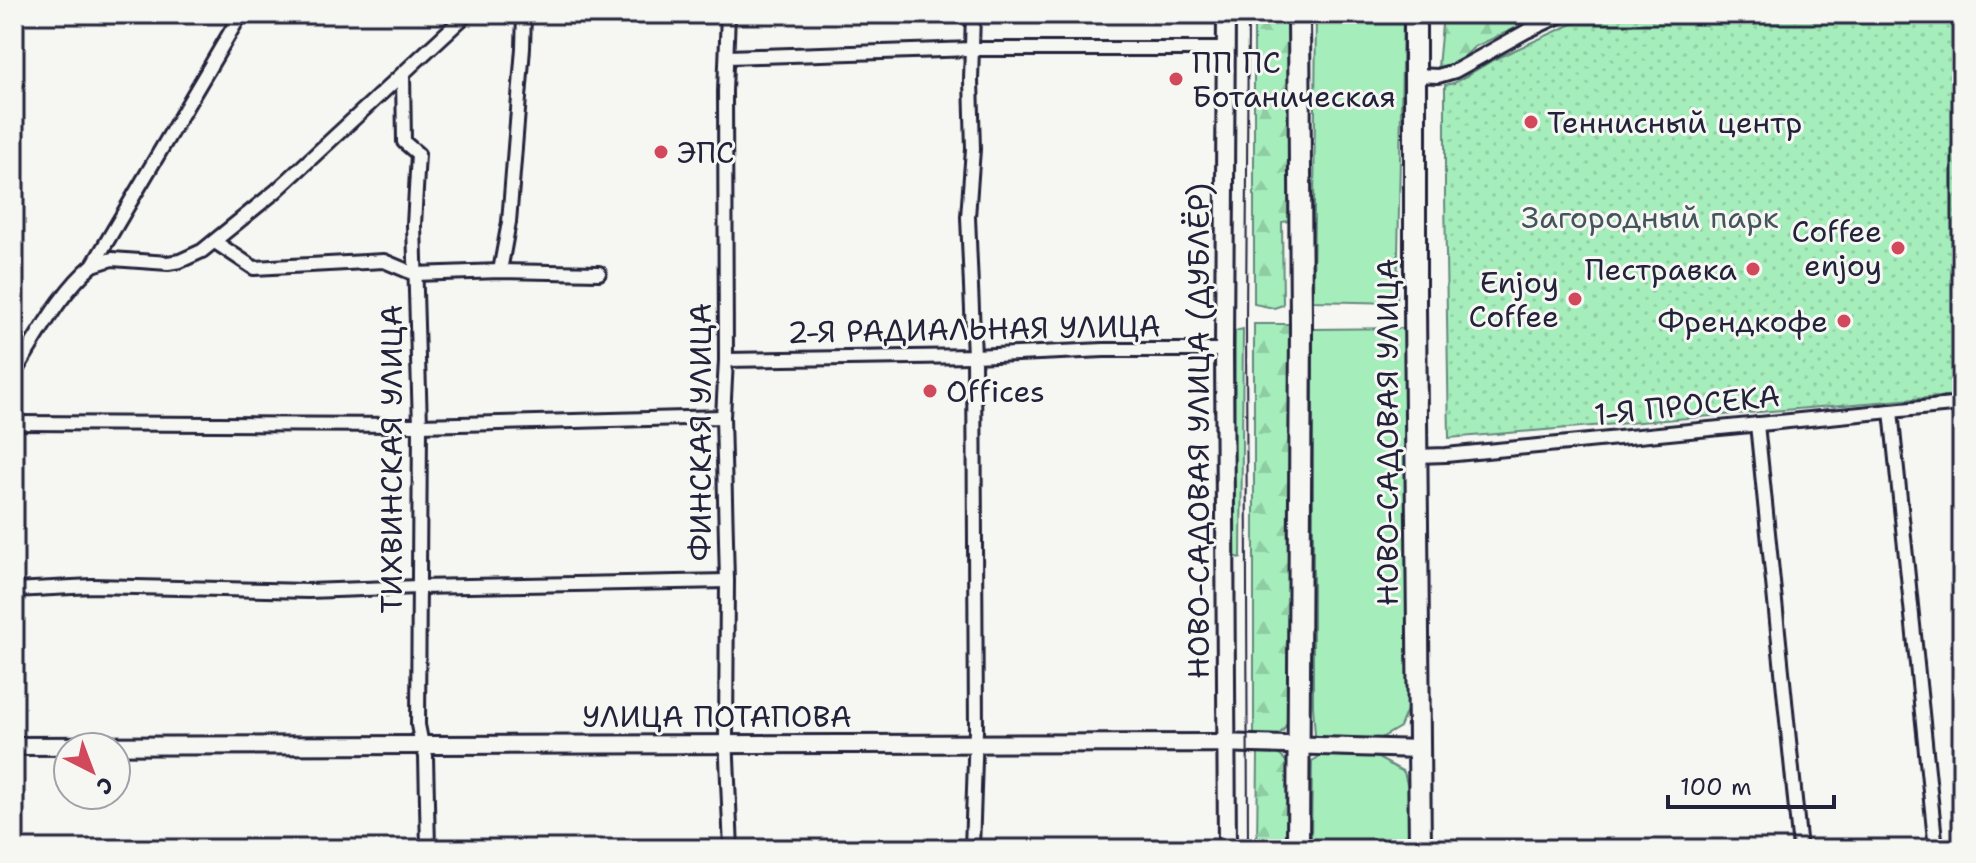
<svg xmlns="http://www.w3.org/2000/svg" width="1976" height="863" viewBox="0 0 1976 863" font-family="'Shantell Sans',sans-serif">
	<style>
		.grass { fill: #a5eebc; stroke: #64887c; stroke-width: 2 }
		.forest { fill: url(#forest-firs); stroke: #64887c; stroke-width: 2 }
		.park { fill: url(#park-dots); stroke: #64887c; stroke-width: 2 }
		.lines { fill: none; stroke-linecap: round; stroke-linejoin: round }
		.minor-casing { stroke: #22223b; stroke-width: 18 }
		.tertiary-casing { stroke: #22223b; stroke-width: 22 }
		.primary-casing { stroke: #22223b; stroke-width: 26 }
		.minor { stroke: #f6f6f2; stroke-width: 12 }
		.tertiary { stroke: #f6f6f2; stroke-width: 16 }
		.primary { stroke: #f6f6f2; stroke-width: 20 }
		.tram { stroke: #22223b; stroke-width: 2 }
		.poi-dot { fill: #d1495b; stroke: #f6f6f2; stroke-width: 3 }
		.labels { text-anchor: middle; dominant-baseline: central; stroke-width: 6; stroke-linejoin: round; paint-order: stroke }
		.poi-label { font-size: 30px; fill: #22223b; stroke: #f6f6f2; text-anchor: start }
		.park-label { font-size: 30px; fill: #43555b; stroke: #f6f6f2 }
		.street-label { font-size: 30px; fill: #22223b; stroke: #f6f6f2 }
	</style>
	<defs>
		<pattern id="forest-firs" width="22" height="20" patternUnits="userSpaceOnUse" patternTransform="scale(2)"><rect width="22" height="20" fill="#a5eebc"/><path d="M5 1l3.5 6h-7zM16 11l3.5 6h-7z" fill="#8ecca2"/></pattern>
		<pattern id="park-dots" width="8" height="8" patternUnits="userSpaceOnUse" patternTransform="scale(2)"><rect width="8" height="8" fill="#a5eebc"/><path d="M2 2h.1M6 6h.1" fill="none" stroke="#8ecca2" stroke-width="1.8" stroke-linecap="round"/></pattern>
	</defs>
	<rect width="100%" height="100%" fill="#f6f6f2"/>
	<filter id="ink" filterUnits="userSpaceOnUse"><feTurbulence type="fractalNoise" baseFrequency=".0125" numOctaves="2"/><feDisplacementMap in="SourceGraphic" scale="16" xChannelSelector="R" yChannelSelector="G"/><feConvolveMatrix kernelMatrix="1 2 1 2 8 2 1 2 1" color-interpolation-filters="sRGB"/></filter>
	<g filter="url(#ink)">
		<!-- grass -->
		<g class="grass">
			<path d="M 1316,14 L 1403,14 L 1397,303 L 1313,301 Z"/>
			<path d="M 1406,328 L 1409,705 L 1400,727 L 1376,741 L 1329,745 L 1315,735 L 1313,706 L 1313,329 Z"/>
			<path d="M 1243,329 L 1241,558 L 1233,556 L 1235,331 Z"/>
			<path d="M 1345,752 L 1378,758 L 1404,772 L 1410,796 L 1410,849 L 1311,849 L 1312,761 L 1321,756 Z"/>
		</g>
		<!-- forest -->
		<g class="forest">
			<path d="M 1254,14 L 1291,14 L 1289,221 L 1282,222 L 1283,305 L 1274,308 L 1254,304 Z"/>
			<path d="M 1443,14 L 1546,14 L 1474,47 L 1459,62 L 1438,67 Z"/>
			<path d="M 1254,324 L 1291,324 L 1290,712 C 1286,737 1276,738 1254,738 Z"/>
			<path d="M 1260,751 C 1272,752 1280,752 1287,763 L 1288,849 L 1257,849 L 1258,754 Z"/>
		</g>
		<!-- park -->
		<path class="park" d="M 1594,14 L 1962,14 L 1962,395 L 1449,438 L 1445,196 L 1445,85 L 1454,83 L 1495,59 Z"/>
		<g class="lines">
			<defs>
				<g id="minor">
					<path d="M 728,14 L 725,91 L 726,360 L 723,417 L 727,581 L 726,736 L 731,849"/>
					<path d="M 727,57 L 973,49 L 1226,49"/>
					<path d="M 403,74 L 404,142 L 418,154 L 414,225 L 420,425 L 418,725 L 422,745 L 426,756 L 428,849"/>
					<path d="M 1415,75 L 1438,76 L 1455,71 L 1527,31 L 1564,14"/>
					<path d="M 215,242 L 254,268 L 384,261 L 415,274 L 500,271 L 599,273"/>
					<path d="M 93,265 L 112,259 L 168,263 L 180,261 L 202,251 L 276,191 L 467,14"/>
					<path d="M 500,271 L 509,222 L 523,48 L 524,14"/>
					<path d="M 726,360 L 974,356 L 1104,350 L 1224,350"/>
					<path d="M 14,373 C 37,338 60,292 93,265 L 241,14"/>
					<path d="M 1891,411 L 1936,849"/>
					<path d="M 14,423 L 420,425 L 723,417"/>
					<path d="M 1757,424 L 1800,849"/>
					<path d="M 1416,456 L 1446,455 L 1962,404"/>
					<path d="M 14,590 L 92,586 L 308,591 L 419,587 L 727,581"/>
					<path d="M 972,849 L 976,730 L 974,356 L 968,217 L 973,149 L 971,80 L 973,14"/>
				</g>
				<g id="tertiary">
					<path d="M 1226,14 L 1224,350 L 1227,849"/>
					<path d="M 14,746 L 1218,743 L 1420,749"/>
				</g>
				<g id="primary">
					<path d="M 1415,14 L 1415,308 L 1420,849"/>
					<path d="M 1298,849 L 1301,324 L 1299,14"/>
				</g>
			</defs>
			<!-- minor casing -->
			<use href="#minor" class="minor-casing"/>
			<!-- tertiary casing -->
			<use href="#tertiary" class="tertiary-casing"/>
			<!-- primary casing -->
			<use href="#primary" class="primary-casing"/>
			<!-- minor -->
			<use href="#minor" class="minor"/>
			<!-- tertiary -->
			<use href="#tertiary" class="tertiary"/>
			<!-- primary -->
			<use href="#primary" class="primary"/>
			<!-- tram -->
			<path class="tram" d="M 1248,849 L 1246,324 L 1248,14"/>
		</g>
	</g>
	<!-- markers -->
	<g class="poi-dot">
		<circle cx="1176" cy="79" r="8"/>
		<circle cx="1531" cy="122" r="8"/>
		<circle cx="661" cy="152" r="8"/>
		<circle cx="1898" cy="248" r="8"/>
		<circle cx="1753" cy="269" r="8"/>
		<circle cx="1575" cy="299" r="8"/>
		<circle cx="1844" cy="321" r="8"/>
		<circle cx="930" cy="391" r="8"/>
	</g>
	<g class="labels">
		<!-- poi labels -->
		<g class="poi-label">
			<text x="1192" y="62">ПП ПС<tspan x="1192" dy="34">Ботаническая</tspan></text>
			<text x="1547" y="122">Теннисный центр</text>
			<text x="677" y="152">ЭПС</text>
			<text x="1882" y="231" text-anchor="end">Coffee<tspan x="1882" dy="34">enjoy</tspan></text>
			<text x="1737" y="269" text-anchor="end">Пестравка</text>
			<text x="1559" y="282" text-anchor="end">Enjoy<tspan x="1559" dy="34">Coffee</tspan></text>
			<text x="1828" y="321" text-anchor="end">Френдкофе</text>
			<text x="946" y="391">Offices</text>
		</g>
		<!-- park labels -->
		<g class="park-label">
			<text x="1650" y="217">Загородный парк</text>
		</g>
		<!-- street labels -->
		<g class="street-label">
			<text transform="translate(974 329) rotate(-1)">2-Я РАДИАЛЬНАЯ УЛИЦА</text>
			<text transform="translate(1687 405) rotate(-6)">1-Я ПРОСЕКА</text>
			<text transform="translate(1198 431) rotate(-90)">НОВО-САДОВАЯ УЛИЦА (ДУБЛЁР)</text>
			<text transform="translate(700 432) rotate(-90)">ФИНСКАЯ УЛИЦА</text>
			<text transform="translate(1387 432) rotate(-90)">НОВО-САДОВАЯ УЛИЦА</text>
			<text transform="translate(391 459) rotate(-90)">ТИХВИНСКАЯ УЛИЦА</text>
			<text x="717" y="716">УЛИЦА ПОТАПОВА</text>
		</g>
	</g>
	<!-- margin -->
	<rect width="1976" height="863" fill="none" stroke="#f6f6f2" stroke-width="48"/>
	<rect x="24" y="24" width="1928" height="815" fill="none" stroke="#22223b" stroke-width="3" filter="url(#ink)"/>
	<!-- north arrow -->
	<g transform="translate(92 771) rotate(138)"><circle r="38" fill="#f6f6f2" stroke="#a1a1a9" stroke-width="2"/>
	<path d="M0-6L14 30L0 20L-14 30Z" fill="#d1495b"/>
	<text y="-12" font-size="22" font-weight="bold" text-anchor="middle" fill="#22223b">С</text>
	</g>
	<!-- scale -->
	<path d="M1668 795v12h166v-12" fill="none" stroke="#22223b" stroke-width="4"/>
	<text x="1680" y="795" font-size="24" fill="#22223b" stroke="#f6f6f2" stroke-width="6" paint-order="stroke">100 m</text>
</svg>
